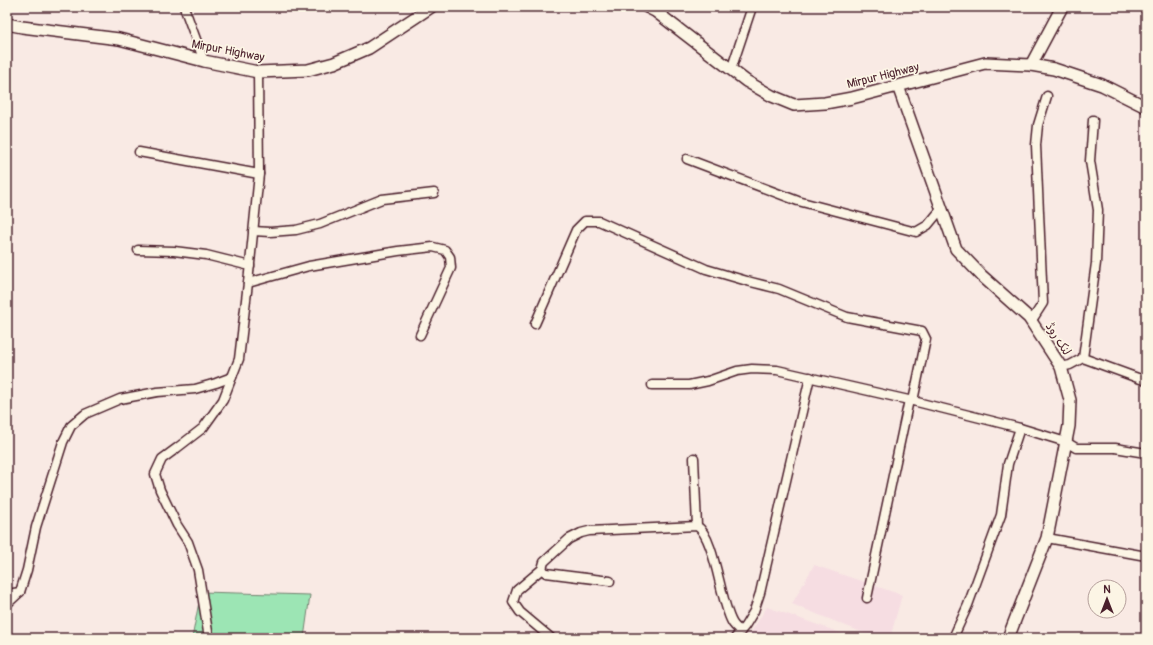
<svg xmlns="http://www.w3.org/2000/svg" width="1153" height="645" viewBox="0 0 1153 645" font-family="Pangolin,'Playpen Sans Arabic',sans-serif">
	<style>
		.built { fill: #f6dde2 }
		.green { fill: #9ce5b4; stroke: #738270 }
		.lines { fill: none; stroke-linecap: round; stroke-linejoin: round }
		.street-casing { stroke: #4a1f2b; stroke-width: 11 }
		.secondary-casing { stroke: #4a1f2b; stroke-width: 14 }
		.street { stroke: #fcf5e5; stroke-width: 8 }
		.secondary { stroke: #fcf5e5; stroke-width: 11 }
		.labels { text-anchor: middle; dominant-baseline: central; stroke-width: 3.5; stroke-linejoin: round; paint-order: stroke }
		.street-label { font-size: 12px; fill: #4a1f2b; stroke: #fcf5e5 }
	</style>
	<rect width="100%" height="100%" fill="#f9eae4"/>
	<filter id="ink" filterUnits="userSpaceOnUse"><feTurbulence type="fractalNoise" baseFrequency=".025" numOctaves="2"/><feDisplacementMap in="SourceGraphic" scale="8" xChannelSelector="R" yChannelSelector="G"/><feConvolveMatrix kernelMatrix="1 2 1 2 8 2 1 2 1" color-interpolation-filters="sRGB"/></filter>
	<g filter="url(#ink)">
		<!-- built -->
		<g class="built">
			<path d="M 814,565 L 902,595 L 890,638 L 876,638 L 792,604 Z"/>
			<path d="M 767,607 L 855,638 L 750,638 L 748,637 Z"/>
		</g>
		<!-- green -->
		<path class="green" d="M 201,592 L 310,595 L 304,638 L 192,638 Z"/>
		<g class="lines">
			<defs>
				<g id="street">
					<path d="M 184,7 L 204,61"/>
					<path d="M 731,70 L 752,7"/>
					<path d="M 139,152 L 259,174"/>
					<path d="M 687,159 L 798,201 L 916,232 L 928,225 L 942,208"/>
					<path d="M 253,231 L 270,232 L 296,230 L 320,224 L 382,199 L 434,193"/>
					<path d="M 138,250 L 174,251 L 206,255 L 250,266"/>
					<path d="M 248,283 L 309,266 L 398,251 L 433,247 L 445,250 L 450,257 L 451,268 L 420,335"/>
					<path d="M 1029,318 L 1034,317 L 1043,303 L 1036,145 L 1038,125 L 1047,96"/>
					<path d="M 535,324 L 576,230 L 585,221 L 599,221 L 706,269 L 747,281 L 779,289 L 847,317 L 922,331 L 926,339 L 913,401"/>
					<path d="M 1083,358 L 1096,263 L 1098,210 L 1090,161 L 1093,120"/>
					<path d="M 1061,367 L 1070,365 L 1083,358 L 1146,381"/>
					<path d="M 652,385 L 689,385 L 708,381 L 737,371 L 752,369 L 777,370 L 913,401 L 1020,428 L 1066,442 L 1076,448 L 1115,448 L 1146,453"/>
					<path d="M 694,458 L 697,526"/>
					<path d="M 1047,538 L 1146,556"/>
					<path d="M 542,569 L 546,573 L 610,581"/>
					<path d="M 7,594 L 20,592"/>
					<path d="M 867,598 L 909,400"/>
					<path d="M 7,604 L 20,592 L 27,570 L 36,527 L 63,442 L 71,426 L 85,414 L 120,399 L 157,392 L 195,389 L 216,383 L 232,377"/>
					<path d="M 209,638 L 198,570 L 188,542 L 177,525 L 160,490 L 155,474 L 162,459 L 177,448 L 203,428 L 223,400 L 239,359 L 248,283 L 259,174 L 258,72"/>
					<path d="M 551,638 L 520,612 L 513,602 L 517,590 L 542,569 L 544,562 L 569,539 L 581,533 L 589,531 L 697,526 C 715,537 720,601 732,622 C 734,626 738,629 741,631"/>
					<path d="M 735,638 L 745,626 L 754,611 L 760,593 L 810,377"/>
					<path d="M 953,638 L 968,605 L 1001,515 L 1008,464 L 1020,428"/>
				</g>
				<g id="secondary">
					<path d="M 647,7 L 655,11 L 746,81 L 772,96 L 794,105 L 825,103 L 852,98 L 985,63 L 1031,65 L 1054,69 L 1102,85 L 1146,107"/>
					<path d="M 7,24 L 22,27 L 119,39 L 204,61 L 258,72 L 308,70 L 334,63 L 369,48 L 431,7"/>
					<path d="M 1031,65 L 1062,7"/>
					<path d="M 898,86 L 956,249 L 982,276 L 1029,318 L 1061,367 L 1070,400 L 1069,426 L 1047,538 L 1008,638"/>
				</g>
			</defs>
			<!-- street casing -->
			<use href="#street" class="street-casing"/>
			<!-- secondary casing -->
			<use href="#secondary" class="secondary-casing"/>
			<!-- street -->
			<use href="#street" class="street"/>
			<!-- secondary -->
			<use href="#secondary" class="secondary"/>
		</g>
	</g>
	<g class="labels">
		<!-- street labels -->
		<g class="street-label">
			<text transform="translate(228 51) rotate(11)">Mirpur Highway</text>
			<text transform="translate(883 76) rotate(-14)">Mirpur Highway</text>
			<text transform="translate(1058 339) rotate(57)">لنک روڈ</text>
		</g>
	</g>
	<!-- margin -->
	<rect width="1153" height="645" fill="none" stroke="#fcf5e5" stroke-width="24"/>
	<rect x="12" y="12" width="1129" height="621" fill="none" stroke="#4a1f2b" stroke-width="1.5" filter="url(#ink)"/>
	<!-- north arrow -->
	<g transform="translate(1107 599)"><circle r="19" fill="#fcf5e5" stroke="#b59f9b"/>
	<path d="M0-3L7 15L0 10L-7 15Z" fill="#4a1f2b"/>
	<text y="-6" font-size="11" font-weight="bold" text-anchor="middle" fill="#4a1f2b">N</text>
	</g>
</svg>
